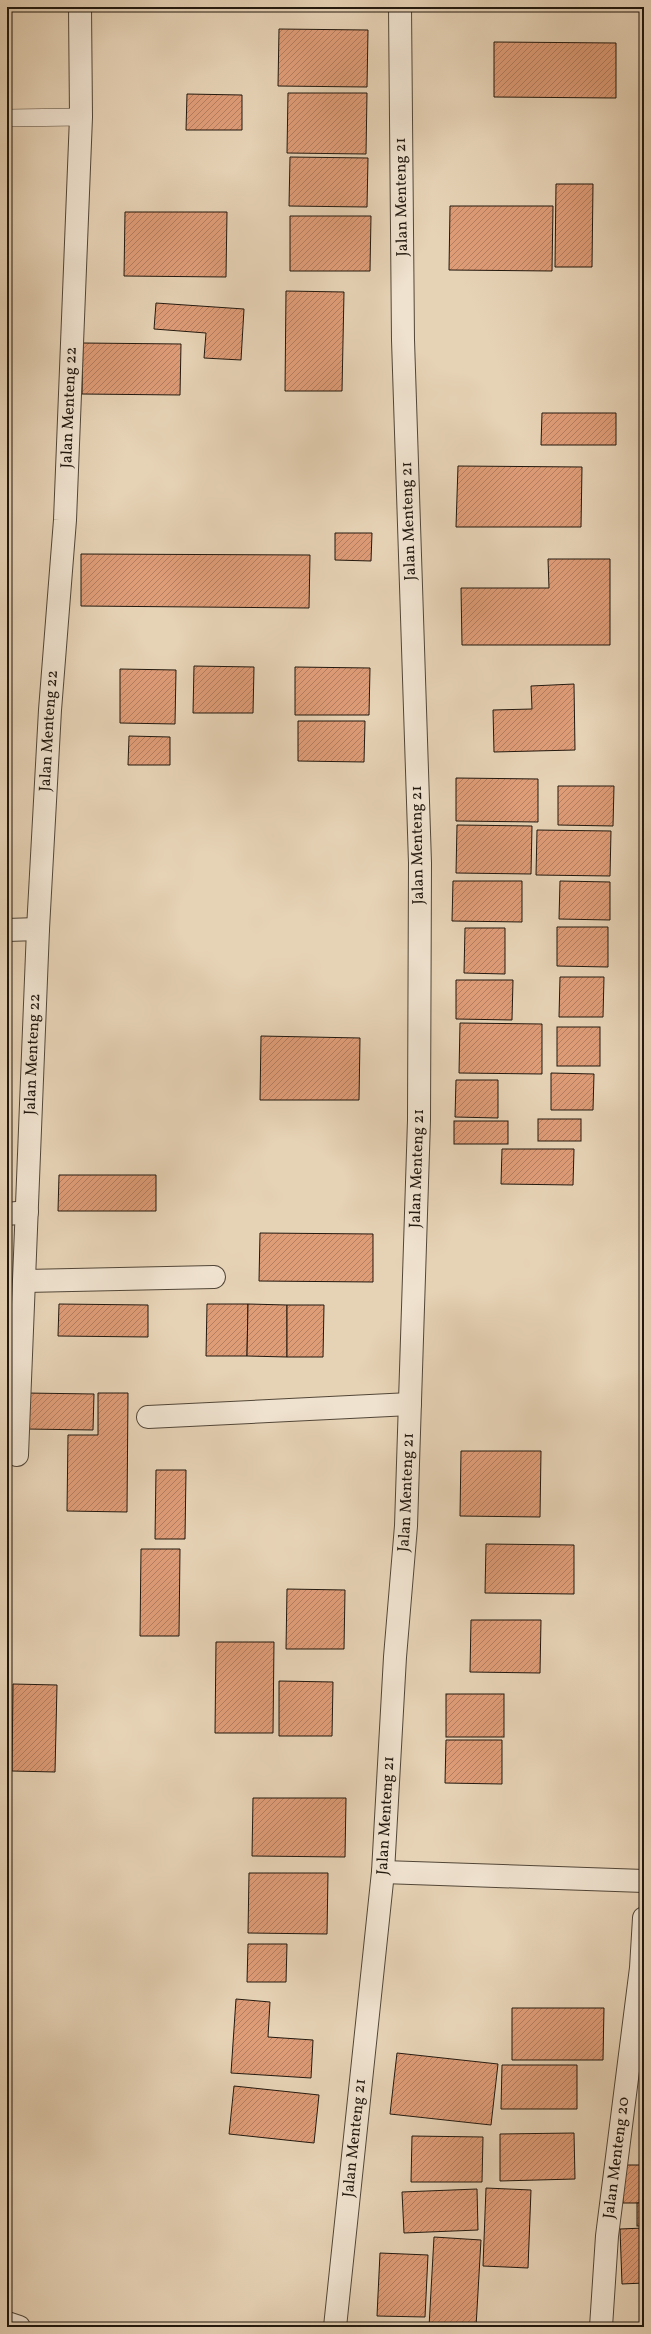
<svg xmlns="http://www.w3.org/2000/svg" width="651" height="2334" viewBox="0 0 651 2334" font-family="Vollkorn,serif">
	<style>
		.building { fill: url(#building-hatch); stroke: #22190f }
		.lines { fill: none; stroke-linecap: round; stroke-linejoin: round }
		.lane-casing { stroke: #534738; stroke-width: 18 }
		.street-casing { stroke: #534738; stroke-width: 24 }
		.lane { stroke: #efe2cf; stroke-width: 17 }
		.street { stroke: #efe2cf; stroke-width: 22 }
		.labels { text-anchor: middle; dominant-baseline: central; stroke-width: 3.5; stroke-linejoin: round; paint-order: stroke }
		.street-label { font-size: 16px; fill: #22190f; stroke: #efe2cf }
	</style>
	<defs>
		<pattern id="building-hatch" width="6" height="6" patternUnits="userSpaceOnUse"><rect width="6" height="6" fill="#de9c77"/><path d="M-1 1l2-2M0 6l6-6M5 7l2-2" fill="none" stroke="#b47e60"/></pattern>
	</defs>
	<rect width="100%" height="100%" fill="#e6d2b5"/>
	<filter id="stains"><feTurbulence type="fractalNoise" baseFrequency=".005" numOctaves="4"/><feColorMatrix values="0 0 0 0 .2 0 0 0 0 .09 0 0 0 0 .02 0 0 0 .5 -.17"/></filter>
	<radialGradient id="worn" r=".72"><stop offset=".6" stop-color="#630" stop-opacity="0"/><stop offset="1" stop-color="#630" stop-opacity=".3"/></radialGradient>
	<!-- building -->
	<g class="building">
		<path d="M 279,29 L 368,30 L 367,87 L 278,86 Z"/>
		<path d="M 494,42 L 616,43 L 616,98 L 494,97 Z"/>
		<path d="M 288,93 L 367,93 L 366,154 L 287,153 Z"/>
		<path d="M 187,94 L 242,95 L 242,130 L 186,130 Z"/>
		<path d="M 290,157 L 368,158 L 367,207 L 289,206 Z"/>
		<path d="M 556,184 L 593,184 L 592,267 L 555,267 Z"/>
		<path d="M 450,206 L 553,206 L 552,271 L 449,270 Z"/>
		<path d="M 125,212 L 227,212 L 226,277 L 124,276 Z"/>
		<path d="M 290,216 L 371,216 L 370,271 L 290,271 Z"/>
		<path d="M 286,291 L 344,292 L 342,391 L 285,391 Z"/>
		<path d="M 156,303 L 244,309 L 241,360 L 204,358 L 206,333 L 154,329 Z"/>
		<path d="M 83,343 L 181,344 L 180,395 L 82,394 Z"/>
		<path d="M 542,413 L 616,413 L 616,445 L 541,445 Z"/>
		<path d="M 458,466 L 582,467 L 581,527 L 456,527 Z"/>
		<path d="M 335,533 L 372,533 L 371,561 L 335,560 Z"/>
		<path d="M 81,554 L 310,555 L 309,608 L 81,606 Z"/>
		<path d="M 548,559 L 610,559 L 610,645 L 462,645 L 461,588 L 549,588 Z"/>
		<path d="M 194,666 L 254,667 L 253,713 L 193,713 Z"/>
		<path d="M 295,667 L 370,668 L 369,715 L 295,715 Z"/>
		<path d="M 120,669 L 176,670 L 175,724 L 120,723 Z"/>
		<path d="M 574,684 L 575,750 L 494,752 L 493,710 L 532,709 L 531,686 Z"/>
		<path d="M 298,721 L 365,721 L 364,762 L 298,761 Z"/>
		<path d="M 129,736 L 170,737 L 170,765 L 128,765 Z"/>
		<path d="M 456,778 L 538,779 L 538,822 L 456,821 Z"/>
		<path d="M 558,786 L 614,786 L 613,826 L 558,825 Z"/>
		<path d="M 457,825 L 532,826 L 531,874 L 456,873 Z"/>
		<path d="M 537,830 L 611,831 L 610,876 L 536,875 Z"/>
		<path d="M 453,881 L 522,881 L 522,922 L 452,921 Z"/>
		<path d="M 560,881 L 610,882 L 610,920 L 559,919 Z"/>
		<path d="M 557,927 L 608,927 L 608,967 L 557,966 Z"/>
		<path d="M 465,928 L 505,928 L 505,974 L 464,973 Z"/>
		<path d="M 560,977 L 604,977 L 603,1017 L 559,1017 Z"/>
		<path d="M 456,980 L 513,980 L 512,1020 L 456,1019 Z"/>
		<path d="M 460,1023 L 542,1024 L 542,1074 L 459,1073 Z"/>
		<rect x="557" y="1027" width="43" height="39"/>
		<path d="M 261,1036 L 360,1038 L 359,1100 L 260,1100 Z"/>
		<path d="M 551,1073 L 594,1074 L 593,1110 L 551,1110 Z"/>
		<path d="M 456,1080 L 498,1080 L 498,1118 L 455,1117 Z"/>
		<rect x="538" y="1119" width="43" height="22"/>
		<rect x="454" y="1121" width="54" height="23"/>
		<path d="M 502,1149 L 574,1149 L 573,1185 L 501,1184 Z"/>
		<path d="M 59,1175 L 156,1175 L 156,1211 L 58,1211 Z"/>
		<path d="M 260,1233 L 373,1234 L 373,1282 L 259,1281 Z"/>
		<path d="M 59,1304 L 148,1305 L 148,1337 L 58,1336 Z"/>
		<path d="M 207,1304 L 248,1304 L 247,1356 L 206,1356 Z"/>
		<path d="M 248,1304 L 287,1305 L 287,1357 L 247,1356 Z"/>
		<path d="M 287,1305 L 324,1305 L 323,1357 L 287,1357 Z"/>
		<path d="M 26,1393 L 94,1394 L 93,1430 L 26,1429 Z"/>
		<path d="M 98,1393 L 128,1393 L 127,1512 L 67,1511 L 68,1435 L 98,1435 Z"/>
		<path d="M 461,1451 L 541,1451 L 540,1517 L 460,1516 Z"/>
		<path d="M 156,1470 L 186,1470 L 185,1539 L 155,1539 Z"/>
		<path d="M 486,1544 L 574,1545 L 574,1594 L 485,1593 Z"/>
		<path d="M 141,1549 L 180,1549 L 179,1636 L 140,1636 Z"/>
		<path d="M 287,1589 L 345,1590 L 344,1649 L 286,1649 Z"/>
		<path d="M 471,1620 L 541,1620 L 540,1673 L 470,1672 Z"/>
		<path d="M 216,1642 L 274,1642 L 273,1733 L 215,1733 Z"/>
		<path d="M 279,1681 L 333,1682 L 332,1736 L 279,1736 Z"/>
		<path d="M 13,1684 L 57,1685 L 55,1772 L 12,1771 Z"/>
		<rect x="446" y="1694" width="58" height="43"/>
		<path d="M 446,1740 L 502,1740 L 502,1784 L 445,1783 Z"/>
		<path d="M 253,1798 L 346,1798 L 345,1857 L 252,1856 Z"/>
		<path d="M 249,1873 L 328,1873 L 327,1934 L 248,1933 Z"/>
		<path d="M 248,1944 L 287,1944 L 286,1982 L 247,1982 Z"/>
		<path d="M 236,1999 L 270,2002 L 268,2037 L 313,2040 L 311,2078 L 231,2073 Z"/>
		<path d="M 512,2008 L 604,2008 L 603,2060 L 512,2060 Z"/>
		<path d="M 397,2053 L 498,2064 L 491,2125 L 390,2114 Z"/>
		<path d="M 502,2065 L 577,2065 L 577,2109 L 501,2109 Z"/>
		<path d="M 234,2086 L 319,2095 L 314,2143 L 229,2134 Z"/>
		<path d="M 574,2133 L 575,2179 L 500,2181 L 500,2134 Z"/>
		<path d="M 412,2136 L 483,2137 L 482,2182 L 411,2182 Z"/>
		<rect x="623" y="2165" width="21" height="38"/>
		<path d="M 486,2188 L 531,2190 L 528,2268 L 483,2266 Z"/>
		<path d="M 477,2189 L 478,2230 L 404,2233 L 402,2192 Z"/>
		<rect x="637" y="2203" width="7" height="23"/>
		<path d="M 644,2228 L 644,2283 L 622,2284 L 620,2229 Z"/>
		<path d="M 434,2237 L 481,2240 L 476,2327 L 429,2327 Z"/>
		<path d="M 380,2253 L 428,2255 L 425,2317 L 377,2316 Z"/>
	</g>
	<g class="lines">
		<defs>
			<path id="lane" d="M 7,118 L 81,117"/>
			<g id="street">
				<path d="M 7,930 L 38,929"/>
				<path d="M 7,1214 L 27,1212"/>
				<path d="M 25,1281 L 214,1277"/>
				<path d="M 148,1417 L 410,1404"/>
				<path id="s1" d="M 17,1455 L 38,929 L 50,710 L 65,520 L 81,117 L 80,7"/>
				<path d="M 383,1872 L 644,1881"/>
				<path d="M 7,2323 L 19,2327"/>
				<path id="s2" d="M 335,2327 L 383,1872 L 395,1657 L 406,1526 L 419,1120 L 420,863 L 403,340 L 400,7"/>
				<path id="s3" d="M 601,2327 L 607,2236 L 641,1968 L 644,1918"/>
			</g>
		</defs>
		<!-- lane casing -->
		<use href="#lane" class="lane-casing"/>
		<!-- street casing -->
		<use href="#street" class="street-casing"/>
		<!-- lane -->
		<use href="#lane" class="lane"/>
		<!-- street -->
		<use href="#street" class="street"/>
	</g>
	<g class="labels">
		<!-- street labels -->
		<g class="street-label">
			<text transform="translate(402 197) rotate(-91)">Jalan Menteng 21</text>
			<text stroke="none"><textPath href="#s1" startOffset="1049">Jalan Menteng 22</textPath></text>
			<text transform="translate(409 521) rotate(-92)">Jalan Menteng 21</text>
			<text stroke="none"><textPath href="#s1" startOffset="725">Jalan Menteng 22</textPath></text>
			<text transform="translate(418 845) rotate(-91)">Jalan Menteng 21</text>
			<text stroke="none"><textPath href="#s1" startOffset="401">Jalan Menteng 22</textPath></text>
			<text stroke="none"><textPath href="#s2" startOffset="1162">Jalan Menteng 21</textPath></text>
			<text stroke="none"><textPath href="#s2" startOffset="838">Jalan Menteng 21</textPath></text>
			<text stroke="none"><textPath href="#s2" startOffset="514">Jalan Menteng 21</textPath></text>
			<text stroke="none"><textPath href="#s2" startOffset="190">Jalan Menteng 21</textPath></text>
			<text stroke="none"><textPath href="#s3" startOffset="170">Jalan Menteng 20</textPath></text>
		</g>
	</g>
	<!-- margin -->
	<rect width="651" height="2334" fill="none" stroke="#e6d2b5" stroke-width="24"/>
	<rect x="8" y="8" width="635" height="2318" fill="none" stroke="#22190f" stroke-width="2"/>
	<rect x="12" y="12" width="627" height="2310" fill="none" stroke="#22190f"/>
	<rect width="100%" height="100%" filter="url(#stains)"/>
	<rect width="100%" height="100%" fill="url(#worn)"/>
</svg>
